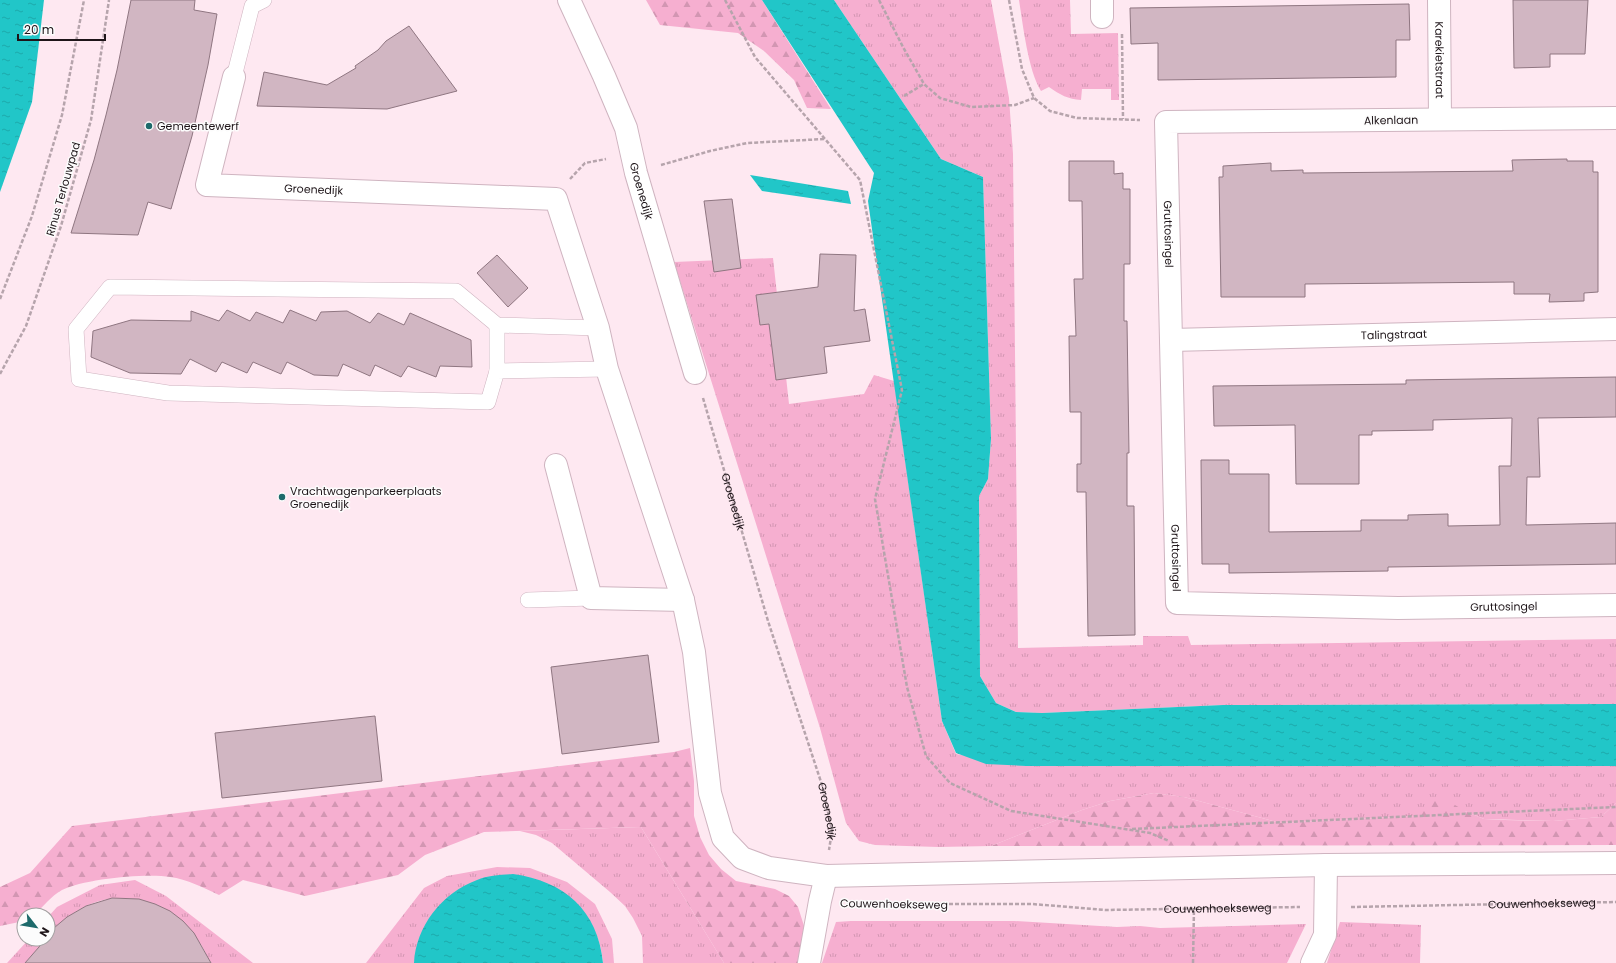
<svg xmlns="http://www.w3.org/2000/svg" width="1616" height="963" viewBox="0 0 1616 963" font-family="Poppins,sans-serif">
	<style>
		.grass { fill: url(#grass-tufts) }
		.forest { fill: url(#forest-firs) }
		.water { fill: url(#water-ripples) }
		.building { fill: #d1b6c2; stroke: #8f7681 }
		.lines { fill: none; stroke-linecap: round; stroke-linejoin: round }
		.service-casing { stroke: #cfb4c0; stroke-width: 16 }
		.minor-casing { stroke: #cfb4c0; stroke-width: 24 }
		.path { stroke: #b6a4ac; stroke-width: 2.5; stroke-dasharray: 4 2; stroke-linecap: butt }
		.service { stroke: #fff; stroke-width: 15 }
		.minor { stroke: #fff; stroke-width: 22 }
		.poi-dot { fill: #1d6a6b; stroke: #fcfcfc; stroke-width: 1.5 }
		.labels { text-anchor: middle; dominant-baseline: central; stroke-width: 3; stroke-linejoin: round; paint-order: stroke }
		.street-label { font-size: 11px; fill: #1e1519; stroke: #fcfcfc }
		.poi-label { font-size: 11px; fill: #1e1519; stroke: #fcfcfc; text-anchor: start }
	</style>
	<defs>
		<pattern id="grass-tufts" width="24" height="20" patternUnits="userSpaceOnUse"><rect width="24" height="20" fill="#f6afd0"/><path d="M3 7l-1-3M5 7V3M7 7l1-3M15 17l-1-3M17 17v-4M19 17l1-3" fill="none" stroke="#d296b2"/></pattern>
		<pattern id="forest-firs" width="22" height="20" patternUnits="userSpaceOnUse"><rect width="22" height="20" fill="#f6afd0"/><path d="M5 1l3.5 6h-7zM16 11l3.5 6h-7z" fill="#d296b2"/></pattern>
		<pattern id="water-ripples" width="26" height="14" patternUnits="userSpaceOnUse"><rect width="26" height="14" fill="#21c6c8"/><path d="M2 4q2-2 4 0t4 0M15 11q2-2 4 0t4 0" fill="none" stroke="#1da9ab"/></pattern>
	</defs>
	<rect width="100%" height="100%" fill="#fee8f1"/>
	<!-- grass -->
	<g class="grass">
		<path d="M 834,0 L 991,0 L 1009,98 L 1013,154 L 1018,648 L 1143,645 L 1143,636 L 1188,636 L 1191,645 L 1616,639 L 1616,704 L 1223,705 L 1042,713 L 1016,712 L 996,703 L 980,676 L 979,496 L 988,479 L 991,439 L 983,177 L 941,159 Z"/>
		<path d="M 1019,0 L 1070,0 L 1071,34 L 1118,33 L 1119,100 L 1111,100 L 1111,89 L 1082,89 L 1081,100 C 1068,99 1060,95 1049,87 L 1041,91 C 1028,70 1023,25 1019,0 Z"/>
		<path d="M 773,258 L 789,404 L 864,394 L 874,375 L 894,381 L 942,721 L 956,754 L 1026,766 L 1616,766 L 1616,803 L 1601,817 L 1553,821 L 1484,819 L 1465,811 L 1416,816 L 1280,823 L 1184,797 L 1154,793 L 1110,801 L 1082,810 L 991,846 L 938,847 L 875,845 L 859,841 L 846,823 L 820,728 L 674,262 Z"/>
		<path d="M 641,827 L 724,963 L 643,963 L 642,936 L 633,918 L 625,906 L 610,892 L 552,843 L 536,835 L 520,831 Z"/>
		<path d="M 497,867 L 530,868 L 567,882 L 595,904 L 612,939 L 614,963 L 603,963 C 601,939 592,922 577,904 L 414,961 L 414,963 L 366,963 L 424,888 L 447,876 Z"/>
		<path d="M 135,880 L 166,896 L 253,963 L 209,963 C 205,946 193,932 179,922 C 174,917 169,911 163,908 C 154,903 143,900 134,899 C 99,894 71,910 48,936 L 48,917 L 57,907 L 100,885 Z"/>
		<path d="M 851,921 L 1014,921 L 1117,927 L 1140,926 L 1160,928 L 1306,924 L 1287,963 L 822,963 L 836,922 Z"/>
		<path d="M 1340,922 L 1421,925 L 1420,963 L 1327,963 Z"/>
		<path d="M 29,939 L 46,939 L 25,963 L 7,963 Z"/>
	</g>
	<!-- forest -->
	<g class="forest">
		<path d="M 646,0 L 762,0 L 831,109 L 807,108 L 794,80 L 764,51 L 738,33 L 660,25 Z"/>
		<path d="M 690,748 L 694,781 L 694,816 L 700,837 L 709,855 L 721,869 L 736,881 L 775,889 L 789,896 L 798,907 L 805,929 L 800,963 L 724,963 L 641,827 L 484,832 L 425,855 L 398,875 L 305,896 L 243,880 L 219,895 C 204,888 187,879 170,877 C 146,873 84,879 62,890 C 51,896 43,907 34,915 L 24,915 L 24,921 L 0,926 L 0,887 L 30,873 L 72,826 L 674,752 Z"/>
		<path d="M 1154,793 L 1184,797 L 1280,823 L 1416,816 L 1433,799 L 1445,799 L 1465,811 L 1484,819 L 1504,820 L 1553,821 L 1601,817 L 1616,803 L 1616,845 L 991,846 L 1082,810 L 1110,801 Z"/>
	</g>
	<!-- water -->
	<g class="water">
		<path d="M 0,0 L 44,0 L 32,102 L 0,192 Z"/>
		<path d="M 762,0 L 834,0 L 941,159 L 983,177 L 991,439 L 988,479 L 979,496 L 980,676 L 996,703 L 1016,712 L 1042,713 L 1223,705 L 1616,704 L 1616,766 L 1026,766 L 986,764 L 956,753 L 942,721 L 868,201 L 874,173 Z"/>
		<path d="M 750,175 L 848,191 L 851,204 L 762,191 Z"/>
		<path d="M 513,874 C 564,881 598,910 603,963 L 414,963 C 416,926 442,893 477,880 C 488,875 501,875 513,874 Z"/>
	</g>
	<!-- building -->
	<g class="building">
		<path d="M 131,0 L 195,0 L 194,10 L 217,14 L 208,65 L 192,136 L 171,209 L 148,202 L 138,235 L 71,233 L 94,160 L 106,115 L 117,70 Z"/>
		<path d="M 1513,0 L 1588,0 L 1585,54 L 1550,54 L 1550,67 L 1514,68 Z"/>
		<path d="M 1409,4 L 1410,40 L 1396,40 L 1396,77 L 1158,80 L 1158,43 L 1131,44 L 1130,8 Z"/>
		<path d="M 409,26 L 457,91 L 387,109 L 257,106 L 264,72 L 327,85 L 356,68 L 355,66 L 378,50 L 386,41 Z"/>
		<path d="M 1567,159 L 1567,161 L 1593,161 L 1593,172 L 1598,172 L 1598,292 L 1584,293 L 1584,301 L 1549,302 L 1550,294 L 1514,294 L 1514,282 L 1305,284 L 1305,297 L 1221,297 L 1219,177 L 1223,177 L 1223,166 L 1271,163 L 1271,171 L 1303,170 L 1303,173 L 1513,171 L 1512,160 Z"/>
		<path d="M 1069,161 L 1114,161 L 1114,174 L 1123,173 L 1123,189 L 1130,189 L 1130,264 L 1124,264 L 1124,321 L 1127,321 L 1129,453 L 1127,453 L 1127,506 L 1134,506 L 1135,635 L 1088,636 L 1086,492 L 1077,492 L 1077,464 L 1081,464 L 1081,412 L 1070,412 L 1069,336 L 1076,336 L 1074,279 L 1083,279 L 1082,201 L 1069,201 Z"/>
		<path d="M 732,199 L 741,268 L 714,272 L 704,201 Z"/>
		<path d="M 820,254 L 856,255 L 854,311 L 865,309 L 870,341 L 824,347 L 827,373 L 776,380 L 769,324 L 760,325 L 756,295 L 818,287 Z"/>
		<path d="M 497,255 L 528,288 L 508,307 L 477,273 Z"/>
		<path d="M 227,310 L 250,321 L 256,312 L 283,323 L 290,310 L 316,321 L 321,312 L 347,311 L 370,323 L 378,313 L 404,325 L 410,313 L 471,340 L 472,367 L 440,366 L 436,377 L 408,366 L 401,377 L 375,365 L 370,376 L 343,364 L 338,376 L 314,375 L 287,362 L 281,374 L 253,362 L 247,373 L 222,362 L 216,372 L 190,359 L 181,374 L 130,373 L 91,357 L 93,331 L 131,320 L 191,321 L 191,311 L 219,321 Z"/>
		<path d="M 1616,377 L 1616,417 L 1538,418 L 1540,477 L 1527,477 L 1526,525 L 1616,523 L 1616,564 L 1388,567 L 1388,571 L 1229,573 L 1229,564 L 1202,564 L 1201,460 L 1229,460 L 1229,474 L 1269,474 L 1269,532 L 1361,531 L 1361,520 L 1408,520 L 1408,515 L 1448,514 L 1448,526 L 1500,525 L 1499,466 L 1511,466 L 1512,418 L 1433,420 L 1433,430 L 1372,431 L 1372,435 L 1359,435 L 1359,484 L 1296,484 L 1295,425 L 1214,426 L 1213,386 L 1406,384 L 1406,380 Z"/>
		<path d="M 648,655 L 659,742 L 562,754 L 551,667 Z"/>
		<path d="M 375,716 L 382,781 L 222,798 L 215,733 Z"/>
		<path d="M 112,898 L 139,899 L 155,904 L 170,911 L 183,921 L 194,933 L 211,963 L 25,963 L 46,939 L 48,939 L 48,933 L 67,917 L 86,906 Z"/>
	</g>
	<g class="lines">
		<defs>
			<g id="service">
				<path d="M 234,77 L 252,6 L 264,0"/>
				<path d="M 598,328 L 497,325 L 456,291 L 110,287 L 76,329 L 79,379 L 168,393 L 488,402 L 497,371 L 607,369"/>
				<path d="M 497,371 L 497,325"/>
				<path d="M 528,600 L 591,598"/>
			</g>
			<g id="minor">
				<path id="s4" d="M 569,0 L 604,76 L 626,128 L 636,173 L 695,373"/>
				<path id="s5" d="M 1439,0 L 1440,119"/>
				<path d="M 1102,17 L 1102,0"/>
				<path id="s6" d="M 234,77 L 207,185 L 556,199 L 598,328 L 607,369 L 683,600 L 694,652 L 710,793 L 723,838 L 742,858 L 769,868 L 826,876 L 1326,865 L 1616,863"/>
				<path id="s7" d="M 1616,118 L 1166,122 L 1177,603 L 1398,608 L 1616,605"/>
				<path id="s8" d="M 1171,340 L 1616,329"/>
				<path d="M 556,465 L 591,598 L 683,600"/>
				<path d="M 809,963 L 820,901 L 826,876"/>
				<path d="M 1312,963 L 1325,935 L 1326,865"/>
			</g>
		</defs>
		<!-- service casing -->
		<use href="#service" class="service-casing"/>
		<!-- minor casing -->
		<use href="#minor" class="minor-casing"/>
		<!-- path -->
		<g class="path">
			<path d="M 725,0 L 755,57 L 860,180 L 902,390 L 875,499 L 907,687 L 926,756 L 950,783 L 1011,811 L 1150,833 L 1169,841"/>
			<path d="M 879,0 L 903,47 L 924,84 L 940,98 L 971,107 L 1015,105 L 1034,98"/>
			<path d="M 1009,0 L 1022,69 L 1034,98 L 1050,111 L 1077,118 L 1140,120"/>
			<path d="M 1122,34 L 1123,119"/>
			<path d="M 904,96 L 924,84"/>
			<path d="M 661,165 L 710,151 L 747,143 L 825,139"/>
			<path d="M 570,179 L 585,163 L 606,159"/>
			<path d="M 0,299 L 32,216 L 62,115 L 84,0"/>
			<path d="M 0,374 L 26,326 L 61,226 L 91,120 L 109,0"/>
			<path id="s1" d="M 703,398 L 768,621 L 823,788 L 832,831 L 829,850"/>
			<path d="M 1132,829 L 1616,807"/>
			<path id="s2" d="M 847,904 L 1032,904 L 1106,910 L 1300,907"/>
			<path id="s3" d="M 1351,907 L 1616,902"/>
			<path d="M 1193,963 L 1194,908"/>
		</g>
		<!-- service -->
		<use href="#service" class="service"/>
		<!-- minor -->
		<use href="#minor" class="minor"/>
	</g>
	<!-- markers -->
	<g class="poi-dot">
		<circle cx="149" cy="126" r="4"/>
		<circle cx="282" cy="497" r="4"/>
	</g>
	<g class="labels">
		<!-- street labels -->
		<g class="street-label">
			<text stroke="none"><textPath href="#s5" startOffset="60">Karekietstraat</textPath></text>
			<text transform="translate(1391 120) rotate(-1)">Alkenlaan</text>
			<text transform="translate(63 189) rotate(-74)">Rinus Terlouwpad</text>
			<text stroke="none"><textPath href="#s6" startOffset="218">Groenedijk</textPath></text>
			<text stroke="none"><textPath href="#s4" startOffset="205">Groenedijk</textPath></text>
			<text stroke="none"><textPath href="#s7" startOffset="562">Gruttosingel</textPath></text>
			<text stroke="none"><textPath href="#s8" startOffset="223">Talingstraat</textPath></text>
			<text stroke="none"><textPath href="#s1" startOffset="108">Groenedijk</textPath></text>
			<text stroke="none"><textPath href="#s7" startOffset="886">Gruttosingel</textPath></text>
			<text stroke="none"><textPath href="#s7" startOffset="1258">Gruttosingel</textPath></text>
			<text stroke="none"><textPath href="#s1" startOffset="432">Groenedijk</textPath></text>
			<text transform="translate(894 904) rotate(1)">Couwenhoekseweg</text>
			<text stroke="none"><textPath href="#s3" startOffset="191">Couwenhoekseweg</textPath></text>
			<text stroke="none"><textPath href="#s2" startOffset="371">Couwenhoekseweg</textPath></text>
		</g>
		<!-- poi labels -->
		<g class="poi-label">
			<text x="157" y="126">Gemeentewerf</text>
			<text x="290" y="491">Vrachtwagenparkeerplaats<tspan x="290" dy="13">Groenedijk</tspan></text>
		</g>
	</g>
	<!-- north arrow -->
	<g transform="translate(36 927) rotate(121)"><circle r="19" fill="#fcfcfc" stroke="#a3a0a1"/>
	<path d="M0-3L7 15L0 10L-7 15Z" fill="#1d6a6b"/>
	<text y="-6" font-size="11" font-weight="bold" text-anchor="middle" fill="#1e1519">N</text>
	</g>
	<!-- scale -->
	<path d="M18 34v6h87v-6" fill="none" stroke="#1e1519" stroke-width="2"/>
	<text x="24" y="34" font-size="12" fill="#1e1519" stroke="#fcfcfc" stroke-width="3" paint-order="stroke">20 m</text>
</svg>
